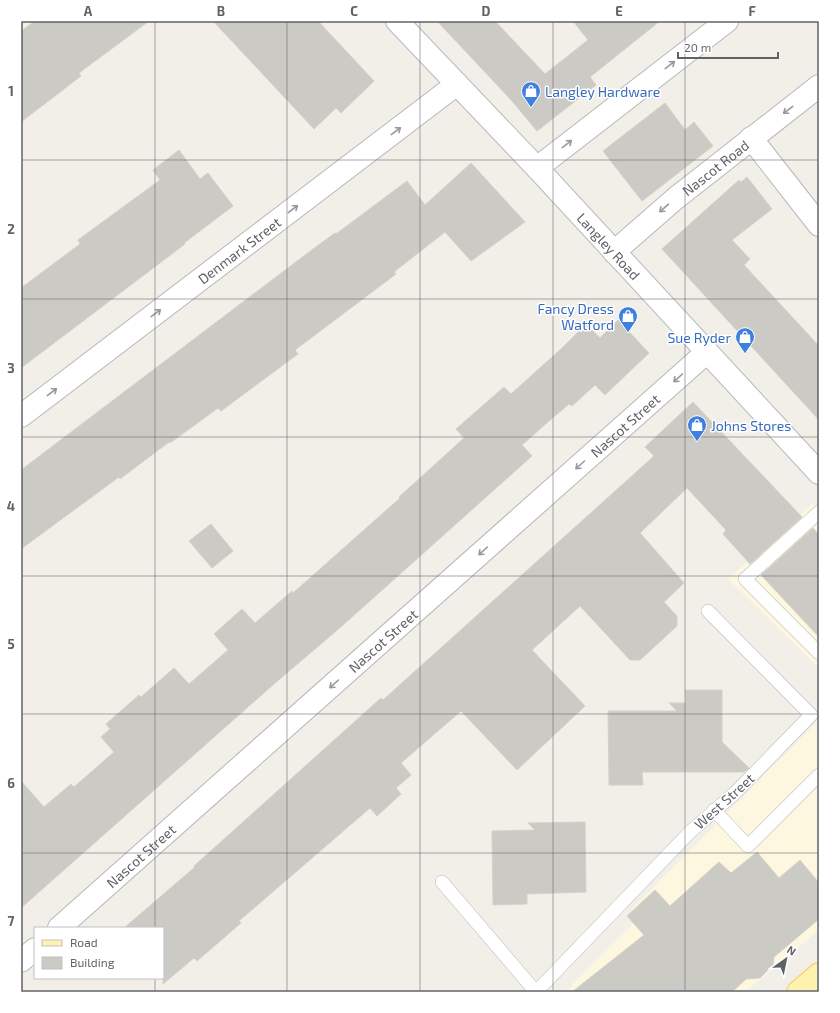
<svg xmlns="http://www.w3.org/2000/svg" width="840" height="1013" viewBox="0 0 840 1013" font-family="'Exo 2',sans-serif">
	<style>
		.commercial { fill: #fef7e0 }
		.building { fill: #cccac5; stroke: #d6d1c6 }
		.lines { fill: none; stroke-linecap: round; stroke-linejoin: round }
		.lane-casing { stroke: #b5b8bc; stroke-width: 14 }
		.street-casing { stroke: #b5b8bc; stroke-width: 24 }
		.secondary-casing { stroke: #b6babf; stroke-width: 24 }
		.primary-casing { stroke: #f2c960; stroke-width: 24 }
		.lane { stroke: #fff; stroke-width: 13 }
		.street { stroke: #fff; stroke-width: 22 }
		.secondary { stroke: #fff; stroke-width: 22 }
		.primary { stroke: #fff2af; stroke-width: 22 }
		.oneway { stroke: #979a9d }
		.grid { fill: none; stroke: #5f6368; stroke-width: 1; stroke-opacity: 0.55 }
		.labels { text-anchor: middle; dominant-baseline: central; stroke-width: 3; stroke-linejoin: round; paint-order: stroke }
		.shop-label { font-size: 14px; fill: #366cbe; stroke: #fff; text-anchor: start }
		.street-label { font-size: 14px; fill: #5f6368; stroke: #fff }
		.neatline { fill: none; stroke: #5f6368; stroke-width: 1.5 }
		.grid-label { font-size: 13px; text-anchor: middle; font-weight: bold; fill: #5f6368 }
	</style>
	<rect width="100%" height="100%" fill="#f1efe8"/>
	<!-- commercial -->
	<g class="commercial">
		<path d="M 812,504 L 819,507 L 819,668 L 728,579 Z"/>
		<path d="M 819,720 L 819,930 L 745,992 L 565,992 L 640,917 L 632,909 Z"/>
	</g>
	<!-- building -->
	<g class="building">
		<path d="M 35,21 L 149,21 L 79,73 L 81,76 L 21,122 L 21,31 Z"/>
		<path d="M 213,21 L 318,21 L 374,81 L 341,113 L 336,108 L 314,129 Z"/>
		<path d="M 437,21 L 495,21 L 545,74 L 588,40 L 573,21 L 660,21 L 590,77 L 596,85 L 537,131 L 512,101 Z"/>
		<path d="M 665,103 L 685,130 L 694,122 L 713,146 L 642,201 L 603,151 Z"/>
		<path d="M 179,150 L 200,179 L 208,173 L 233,206 L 184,243 L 185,244 L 21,368 L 21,288 L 80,244 L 78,240 L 160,180 L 153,170 Z"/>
		<path d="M 471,163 L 525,222 L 471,261 L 445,232 L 394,272 L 396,274 L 295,350 L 298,354 L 221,411 L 218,408 L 170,443 L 169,442 L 120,479 L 119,477 L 21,549 L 21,470 L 309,252 L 335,233 L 336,234 L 407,181 L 425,205 Z"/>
		<path d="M 747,177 L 772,209 L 732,240 L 750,259 L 744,265 L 819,346 L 819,420 L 662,249 L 739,180 L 741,182 Z"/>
		<path d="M 618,320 L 649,353 L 605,395 L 595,385 L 572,406 L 569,404 L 549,421 L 522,445 L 532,456 L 342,626 L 274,684 L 21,908 L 21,781 L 44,807 L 71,784 L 74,787 L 114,752 L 101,737 L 110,729 L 106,724 L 139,695 L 141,697 L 174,668 L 189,684 L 228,650 L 214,634 L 242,609 L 255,623 L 292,591 L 293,593 L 400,498 L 399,497 L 464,438 L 456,429 L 504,387 L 511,394 L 562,348 L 586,324 L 600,338 Z"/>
		<path d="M 693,402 L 802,517 L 750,564 L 723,534 L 726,530 L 687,488 L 640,533 L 684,583 L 664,602 L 677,616 L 677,626 L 640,660 L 630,660 L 580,606 L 532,650 L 585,706 L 517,770 L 461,711 L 401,763 L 411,775 L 396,788 L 401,794 L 377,816 L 370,808 L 239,921 L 241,923 L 197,961 L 194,958 L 163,984 L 163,928 L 124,928 L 195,867 L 194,866 L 381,698 L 383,700 L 654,456 L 645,447 Z"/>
		<path d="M 211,524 L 233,551 L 212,568 L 189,541 Z"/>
		<path d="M 813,528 L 819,535 L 819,637 L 761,575 Z"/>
		<path d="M 685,690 L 722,690 L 722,742 L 749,768 L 744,772 L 642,772 L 643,785 L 609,785 L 608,711 L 677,711 L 669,703 L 686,703 Z"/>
		<path d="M 585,822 L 586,892 L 527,894 L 527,904 L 493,905 L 492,831 L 535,830 L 528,823 Z"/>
		<path d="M 757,852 L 779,878 L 800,860 L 819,883 L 819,919 L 774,957 L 773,965 L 760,978 L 746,979 L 732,992 L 572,992 L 644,935 L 627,916 L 655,890 L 670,906 L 719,862 L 731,873 Z"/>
	</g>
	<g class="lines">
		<defs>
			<g id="lane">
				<path d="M 819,512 L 745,579 L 819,653"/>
				<path d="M 714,810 L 748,846 L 819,775"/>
				<path d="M 442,882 L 536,992"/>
				<path d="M 536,992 L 690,832 L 735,793 L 811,715 L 708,611"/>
			</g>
			<g id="street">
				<path d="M 751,138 L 819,225"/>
				<path d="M 537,168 L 727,21"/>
				<path id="s1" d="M 614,252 L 676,198 L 819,86"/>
				<path id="s2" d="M 21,416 L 457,84"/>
				<path id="s3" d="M 59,928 L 707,352"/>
				<path d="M 21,961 L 35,949"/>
			</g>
			<g id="secondary">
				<path id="s4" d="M 397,21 L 537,168 L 819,473"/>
			</g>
			<path id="primary" d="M 798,992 L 819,974"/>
		</defs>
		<!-- lane casing -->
		<use href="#lane" class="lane-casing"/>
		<!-- street casing -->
		<use href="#street" class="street-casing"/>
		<!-- secondary casing -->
		<use href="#secondary" class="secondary-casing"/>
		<!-- primary casing -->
		<use href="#primary" class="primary-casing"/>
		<!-- lane -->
		<use href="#lane" class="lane"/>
		<!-- street -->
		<use href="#street" class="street"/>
		<!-- secondary -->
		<use href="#secondary" class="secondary"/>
		<!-- primary -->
		<use href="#primary" class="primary"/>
	</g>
	<!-- one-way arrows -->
	<defs><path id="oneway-shaft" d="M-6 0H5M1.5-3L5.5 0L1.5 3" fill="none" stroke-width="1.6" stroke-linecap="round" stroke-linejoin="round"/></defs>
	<g class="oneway">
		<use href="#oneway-shaft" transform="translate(670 65) rotate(-38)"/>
		<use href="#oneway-shaft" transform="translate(788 110) rotate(143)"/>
		<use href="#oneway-shaft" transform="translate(396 131) rotate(-37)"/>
		<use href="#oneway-shaft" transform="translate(567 144) rotate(-38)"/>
		<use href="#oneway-shaft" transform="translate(664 208) rotate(139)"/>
		<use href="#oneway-shaft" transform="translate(293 209) rotate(-37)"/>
		<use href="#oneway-shaft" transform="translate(156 313) rotate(-37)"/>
		<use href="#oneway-shaft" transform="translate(678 378) rotate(138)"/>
		<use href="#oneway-shaft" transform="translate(52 392) rotate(-37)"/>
		<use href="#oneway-shaft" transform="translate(580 465) rotate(138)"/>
		<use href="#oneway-shaft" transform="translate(483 551) rotate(138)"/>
		<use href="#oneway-shaft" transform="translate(334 684) rotate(138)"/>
	</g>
	<!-- grid -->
	<path class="grid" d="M 155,21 L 155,928M 287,21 L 287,992M 420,21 L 420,992M 553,21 L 553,992M 685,21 L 685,992M 21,160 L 819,160M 21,299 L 819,299M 21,437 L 819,437M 21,576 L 819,576M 21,714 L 819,714M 21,853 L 819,853M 155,978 L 155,992"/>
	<!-- icons -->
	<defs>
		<symbol id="shop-pin" viewBox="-11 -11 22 30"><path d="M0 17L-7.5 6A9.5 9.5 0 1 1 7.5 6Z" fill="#3f7fe0" stroke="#fff"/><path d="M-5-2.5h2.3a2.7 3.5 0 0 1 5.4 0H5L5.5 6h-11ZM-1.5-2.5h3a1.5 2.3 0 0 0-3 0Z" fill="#fff"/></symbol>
	</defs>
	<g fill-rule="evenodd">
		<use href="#shop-pin" x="520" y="80" width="22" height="30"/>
		<use href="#shop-pin" x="617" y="305" width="22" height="30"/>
		<use href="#shop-pin" x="734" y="326" width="22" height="30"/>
		<use href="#shop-pin" x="686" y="414" width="22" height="30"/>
	</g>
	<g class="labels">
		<!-- shop labels -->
		<g class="shop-label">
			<text x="545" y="91">Langley Hardware</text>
			<text x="614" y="308" text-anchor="end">Fancy Dress<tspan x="614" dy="16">Watford</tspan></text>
			<text x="731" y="337" text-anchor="end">Sue Ryder</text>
			<text x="711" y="425">Johns Stores</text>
		</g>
		<!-- street labels -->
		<g class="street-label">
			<text stroke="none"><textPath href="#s1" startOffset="132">Nascot Road</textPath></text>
			<text stroke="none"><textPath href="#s4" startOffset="309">Langley Road</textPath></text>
			<text stroke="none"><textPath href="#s2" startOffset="274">Denmark Street</textPath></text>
			<text stroke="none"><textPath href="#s3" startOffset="757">Nascot Street</textPath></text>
			<text stroke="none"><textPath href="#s3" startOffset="433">Nascot Street</textPath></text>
			<text transform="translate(724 801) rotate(-42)">West Street</text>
			<text stroke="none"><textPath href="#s3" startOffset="109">Nascot Street</textPath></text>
		</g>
	</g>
	<!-- border -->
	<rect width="840" height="1013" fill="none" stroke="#ffffff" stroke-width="44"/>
	<!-- legend -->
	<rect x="34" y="927" width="130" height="52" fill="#ffffff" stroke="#bfc1c3"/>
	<rect x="42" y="940" width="20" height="6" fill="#fff2af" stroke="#bfc1c3"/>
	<text x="70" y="947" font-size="12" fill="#5f6368">Road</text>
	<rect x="42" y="957" width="20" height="12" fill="#cccac5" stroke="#bfc1c3"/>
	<text x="70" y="967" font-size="12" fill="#5f6368">Building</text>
	<!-- north arrow -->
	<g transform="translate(786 959) rotate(33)" stroke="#ffffff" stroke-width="3" paint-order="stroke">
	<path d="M0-3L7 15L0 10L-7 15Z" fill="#5f6368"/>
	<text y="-6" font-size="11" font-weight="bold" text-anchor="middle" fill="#5f6368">N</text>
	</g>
	<!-- scale -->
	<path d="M678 52v6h100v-6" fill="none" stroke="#5f6368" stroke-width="2"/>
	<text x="684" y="52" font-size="12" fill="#5f6368" stroke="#ffffff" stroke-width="3" paint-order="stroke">20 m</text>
	<rect x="22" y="22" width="796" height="969" class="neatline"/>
	<g class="grid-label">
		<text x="88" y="16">A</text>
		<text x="221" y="16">B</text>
		<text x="354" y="16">C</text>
		<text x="486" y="16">D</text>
		<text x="619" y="16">E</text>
		<text x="752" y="16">F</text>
		<text x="11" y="96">1</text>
		<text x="11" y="234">2</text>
		<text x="11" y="373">3</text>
		<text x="11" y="511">4</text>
		<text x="11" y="649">5</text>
		<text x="11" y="788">6</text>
		<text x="11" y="926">7</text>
	</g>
</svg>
